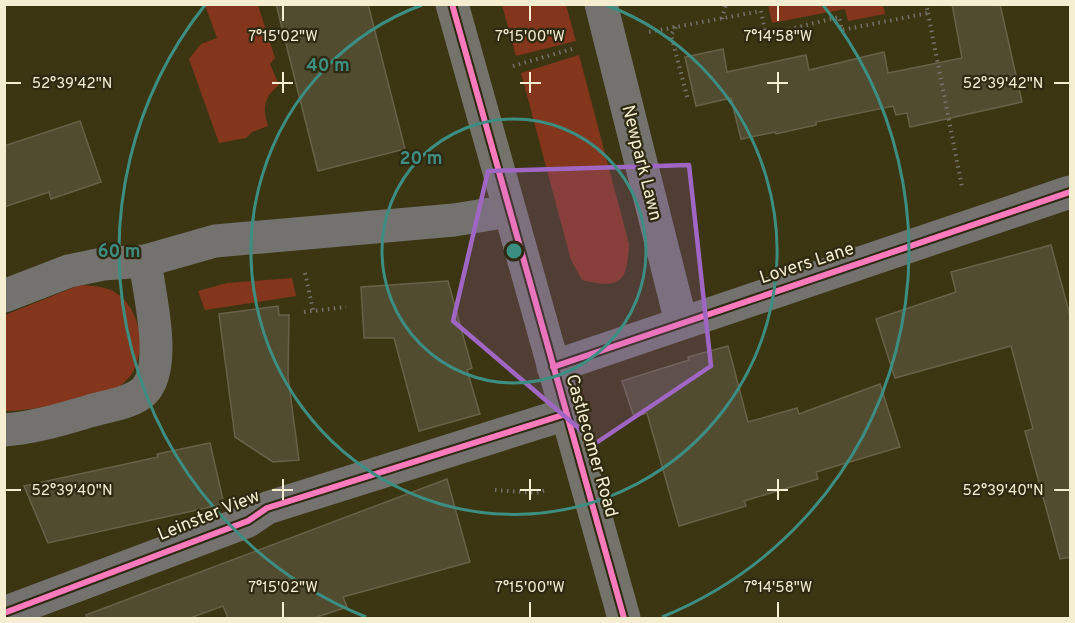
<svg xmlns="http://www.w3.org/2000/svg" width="1075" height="623" viewBox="0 0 1075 623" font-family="Overpass,sans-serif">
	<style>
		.green { fill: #83361b }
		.building { fill: #514b30; stroke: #676247; stroke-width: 1.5 }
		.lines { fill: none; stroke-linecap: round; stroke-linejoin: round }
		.path { stroke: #73726a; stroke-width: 4; stroke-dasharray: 1.5 4.5; stroke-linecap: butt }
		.minor { stroke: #73726f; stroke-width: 33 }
		.tertiary { stroke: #73726f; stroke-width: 33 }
		.secondary { stroke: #74736b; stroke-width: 33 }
		.cycleway-casing { stroke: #2e2911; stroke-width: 10 }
		.cycleway { stroke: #fd7abc; stroke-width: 6 }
		.marked { fill: #a066c4; fill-opacity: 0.2; stroke: #a066c4; stroke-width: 4.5; stroke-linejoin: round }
		.ticks { fill: none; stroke: #f5eed1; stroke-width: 2 }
		.ring { fill: none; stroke: #3d8e82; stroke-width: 3 }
		.labels { text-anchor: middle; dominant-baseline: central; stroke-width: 4.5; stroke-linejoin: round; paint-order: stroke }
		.street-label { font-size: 18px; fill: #f5eed1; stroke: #2e2911 }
		.ticks-label { font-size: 15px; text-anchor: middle; fill: #f5eed1; stroke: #2e2911; stroke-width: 4.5; stroke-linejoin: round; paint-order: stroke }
		.centre { fill: #3d8e82; stroke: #2e2911; stroke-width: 3 }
		.ring-label { font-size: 18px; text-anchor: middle; font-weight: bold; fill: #3d8e82; stroke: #2e2911; stroke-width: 4.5; stroke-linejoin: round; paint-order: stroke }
	</style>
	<rect width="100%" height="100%" fill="#3c3512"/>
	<!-- green -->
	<g class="green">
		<path d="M 205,5 L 258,5 L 275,58 L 270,64 L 279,85 C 264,97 262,108 268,126 L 252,132 L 246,138 L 219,143 L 189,59 L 201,44 L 217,38 Z"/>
		<path d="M 502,5 L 566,5 L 576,41 L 516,56 Z"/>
		<path d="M 768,5 L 883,5 L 885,14 L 848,21 L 845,9 L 772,23 Z"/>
		<path d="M 579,55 L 629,244 C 627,281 622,290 582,280 L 571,260 L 521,73 Z"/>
		<path d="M 292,278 L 296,296 L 205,310 L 198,291 L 227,283 Z"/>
		<path d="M 80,285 C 93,286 108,286 119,295 C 144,314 149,366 121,385 C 99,399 31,411 5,411 L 5,315 Z"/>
	</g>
	<!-- building -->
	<g class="building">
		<path d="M 276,4 L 368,4 L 405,149 L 318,171 Z"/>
		<path d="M 952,4 L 1000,4 L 1022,102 L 910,127 L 907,113 L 896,115 L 893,106 L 816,122 L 816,125 L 776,134 L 775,132 L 741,139 L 731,98 L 696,106 L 685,57 L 723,49 L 727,72 L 806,55 L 809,70 L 884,52 L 888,73 L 962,58 Z"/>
		<path d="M 80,121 L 101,182 L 51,199 L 49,192 L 4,207 L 4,146 Z"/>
		<path d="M 1051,245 L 1071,319 L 1071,557 L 1060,559 L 1025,431 L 1033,429 L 1011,346 L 895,378 L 876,319 L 956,292 L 951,272 Z"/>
		<path d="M 448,281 L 472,368 L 467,370 L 480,414 L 419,431 L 394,338 L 364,338 L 361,287 Z"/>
		<path d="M 278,306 L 279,315 L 289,315 L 288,377 L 299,460 L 273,462 L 235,437 L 219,314 Z"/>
		<path d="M 728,346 L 748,422 L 797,408 L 799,414 L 880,384 L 900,447 L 816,472 L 818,479 L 744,501 L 746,506 L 679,526 L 647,413 L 634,417 L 622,381 L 689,360 L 688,357 Z"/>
		<path d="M 210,443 L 224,504 L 48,543 L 24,486 L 158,457 L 157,454 Z"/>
		<path d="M 447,479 L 470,562 L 343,597 L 347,607 L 314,618 L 228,618 L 223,606 L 190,618 L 87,618 L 86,615 Z"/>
	</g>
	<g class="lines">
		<!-- path -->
		<g class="path">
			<path d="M 928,13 L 962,187"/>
			<path d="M 722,19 L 726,4"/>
			<path d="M 676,27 L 671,35 L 688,100"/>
			<path d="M 649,32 L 761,11 L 766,35 L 839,17 L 842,30 L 928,13 L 926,4"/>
			<path d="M 513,66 L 572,49"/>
			<path d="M 305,273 L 313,310"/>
			<path d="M 304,312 L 346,307"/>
			<path d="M 495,490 L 536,493 L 546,490"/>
		</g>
		<!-- minor -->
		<g class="minor">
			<path d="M 601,4 L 681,322"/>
			<path d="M 4,296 L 69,271 L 103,264 L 145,261 L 215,241 L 454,220 L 509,211"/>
			<path d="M 4,430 C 34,428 62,419 90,411 C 106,406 135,403 146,389 C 167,362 149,293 145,261"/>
			<path d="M 4,613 L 248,521 L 267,508 L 566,414"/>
		</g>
		<!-- tertiary -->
		<path class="tertiary" d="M 553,367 L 1070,192"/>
		<!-- secondary -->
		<path class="secondary" d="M 452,4 L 624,618"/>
		<defs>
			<g id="cycleway">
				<path d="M 452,4 L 624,618"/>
				<path d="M 553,367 L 1070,192"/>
				<path d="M 4,613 L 248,521 L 267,508 L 566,414"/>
			</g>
		</defs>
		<!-- cycleway casing -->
		<use href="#cycleway" class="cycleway-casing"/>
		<!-- cycleway -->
		<use href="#cycleway" class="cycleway"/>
	</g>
	<!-- marked area -->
	<path class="marked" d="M 689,165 L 711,366 L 596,443 L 453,321 L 488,171 Z"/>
	<!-- ticks -->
	<path class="ticks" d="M 283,6 L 283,21M 530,6 L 530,21M 778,6 L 778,21M 283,72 L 283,93M 530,72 L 530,93M 778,72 L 778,93M 6,83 L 21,83M 272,83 L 293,83M 520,83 L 541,83M 767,83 L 788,83M 1054,83 L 1069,83M 283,479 L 283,500M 530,479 L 530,500M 778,479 L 778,500M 6,490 L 21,490M 272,490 L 293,490M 520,490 L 541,490M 767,490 L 788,490M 1054,490 L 1069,490M 283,602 L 283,617M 530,602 L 530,617M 778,602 L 778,617"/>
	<!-- distance rings -->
	<g class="ring">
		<circle cx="514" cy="251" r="132"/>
		<path d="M606 5A263 263 0 1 1 422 5"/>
		<path d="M366 617A395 395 0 0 1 205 5M823 5A395 395 0 0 1 662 617"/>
	</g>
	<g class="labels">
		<!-- street labels -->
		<g class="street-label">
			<text transform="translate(641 163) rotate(76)">Newpark Lawn</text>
			<text transform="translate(807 264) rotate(-18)">Lovers Lane</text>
			<text transform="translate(591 446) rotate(74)">Castlecomer Road</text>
			<text transform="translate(209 516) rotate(-22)">Leinster View</text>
		</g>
	</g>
	<g class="ticks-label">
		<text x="283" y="41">7°15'02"W</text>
		<text x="530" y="41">7°15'00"W</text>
		<text x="778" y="41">7°14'58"W</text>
		<text x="72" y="88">52°39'42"N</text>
		<text x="1003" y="88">52°39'42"N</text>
		<text x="72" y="495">52°39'40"N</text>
		<text x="1003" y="495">52°39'40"N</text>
		<text x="283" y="592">7°15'02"W</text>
		<text x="530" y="592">7°15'00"W</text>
		<text x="778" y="592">7°14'58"W</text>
	</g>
	<circle cx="514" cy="251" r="9" class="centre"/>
	<g class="ring-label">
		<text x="328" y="71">40 m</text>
		<text x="421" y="164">20 m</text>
		<text x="119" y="257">60 m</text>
	</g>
	<!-- border -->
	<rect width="1075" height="623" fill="none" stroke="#f5eed1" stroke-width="12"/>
</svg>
